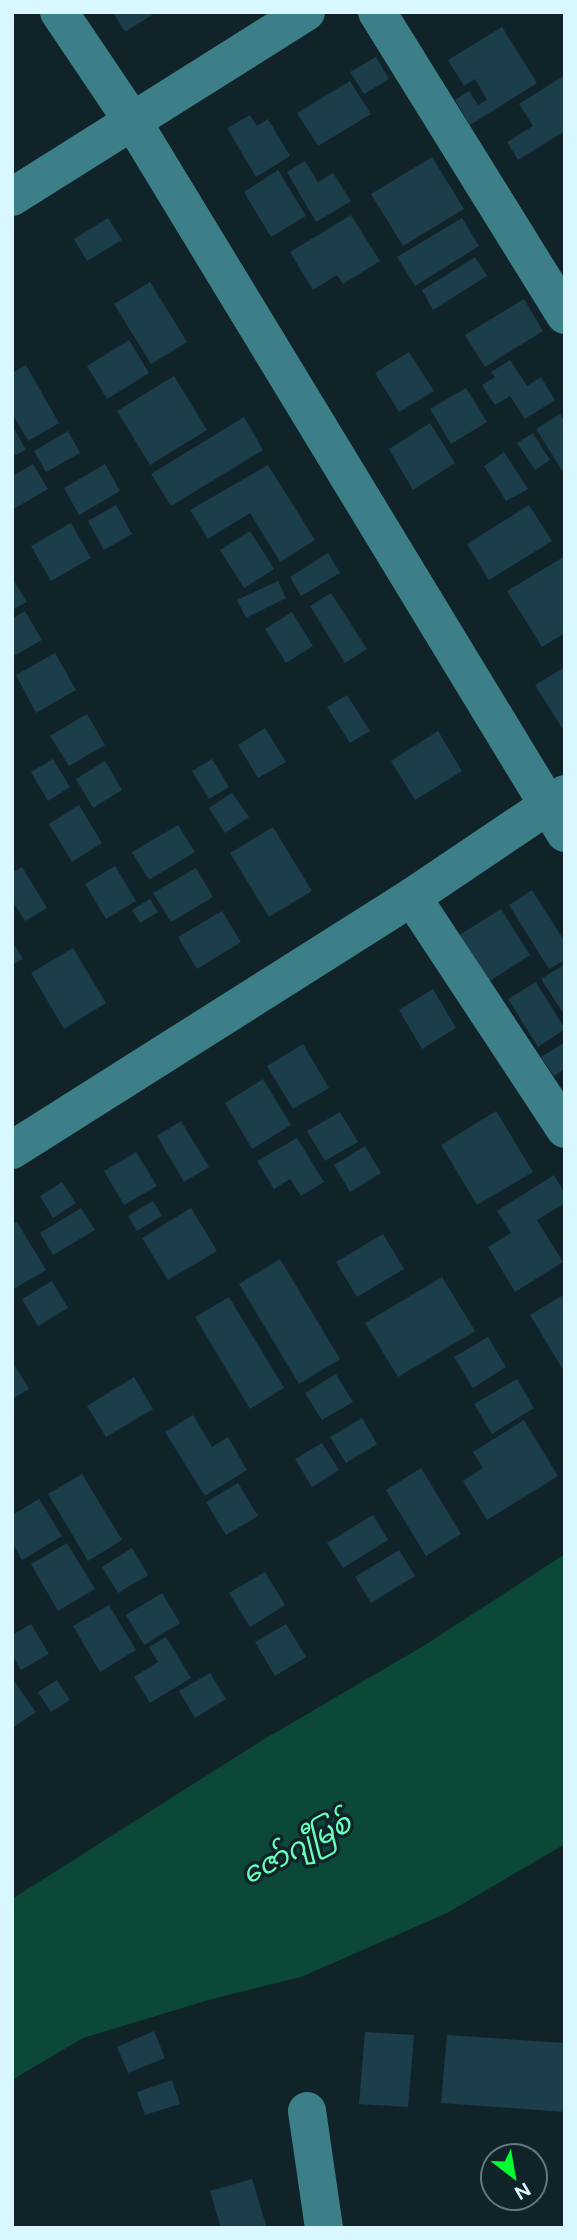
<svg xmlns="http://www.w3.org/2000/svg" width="577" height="2240" viewBox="0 0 577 2240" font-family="Figtree,'Noto Sans Myanmar',sans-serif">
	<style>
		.water { fill: #0b4837 }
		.building { fill: #1c3d4a }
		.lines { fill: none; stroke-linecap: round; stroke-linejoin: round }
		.minor { stroke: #3c7f88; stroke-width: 38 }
		.labels { text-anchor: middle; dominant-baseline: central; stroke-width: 7; stroke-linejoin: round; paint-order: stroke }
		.water-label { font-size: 28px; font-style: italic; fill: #67ffba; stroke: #102329 }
	</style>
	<rect width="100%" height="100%" fill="#102329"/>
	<!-- water -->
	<path class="water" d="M 565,1554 L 565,1844 L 447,1913 L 301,1977 L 212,1999 L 83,2038 L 12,2080 L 12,1899 L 261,1741 L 425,1645 Z"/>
	<!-- building -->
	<g class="building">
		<path d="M 113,12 L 151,12 L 152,15 L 125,32 Z"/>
		<path d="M 502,27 L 537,83 L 470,125 L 455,100 L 469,91 L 478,105 L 487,100 L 475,79 L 464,86 L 448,60 Z"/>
		<path d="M 376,57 L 389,79 L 364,94 L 350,72 Z"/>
		<path d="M 565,75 L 565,131 L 518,160 L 507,142 L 533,126 L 519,104 Z"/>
		<path d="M 350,81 L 371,114 L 318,146 L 297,113 Z"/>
		<path d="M 250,115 L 257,126 L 268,119 L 290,156 L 256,177 L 227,128 Z"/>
		<path d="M 432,157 L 464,209 L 403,246 L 371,194 Z"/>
		<path d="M 305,161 L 318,182 L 333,173 L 351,201 L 316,222 L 287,172 Z"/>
		<path d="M 278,170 L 306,216 L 271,237 L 244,192 Z"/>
		<path d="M 351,215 L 380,261 L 343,284 L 337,275 L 313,290 L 290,252 Z"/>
		<path d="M 108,218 L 122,240 L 87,261 L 74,239 Z"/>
		<path d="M 462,218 L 479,246 L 415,286 L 397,257 Z"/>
		<path d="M 475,257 L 487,276 L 433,310 L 422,290 Z"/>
		<path d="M 150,282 L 187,342 L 151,364 L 114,304 Z"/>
		<path d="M 524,299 L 543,331 L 485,367 L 465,335 Z"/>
		<path d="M 129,340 L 149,373 L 107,399 L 87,366 Z"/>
		<path d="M 409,352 L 434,391 L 399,412 L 375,373 Z"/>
		<path d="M 510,360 L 527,386 L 541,377 L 555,400 L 525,419 L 510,396 L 495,405 L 482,385 L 495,377 L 491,372 Z"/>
		<path d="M 26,365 L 59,423 L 28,441 L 12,413 L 12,373 Z"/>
		<path d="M 174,376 L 207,430 L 150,465 L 117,411 Z"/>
		<path d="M 466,388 L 487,422 L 451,444 L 430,409 Z"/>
		<path d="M 560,414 L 565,421 L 565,475 L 536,429 Z"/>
		<path d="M 244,417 L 263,450 L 171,506 L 151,474 Z"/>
		<path d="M 430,423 L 455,463 L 413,490 L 389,449 Z"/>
		<path d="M 12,425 L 26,450 L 12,457 Z"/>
		<path d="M 68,431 L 80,453 L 46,472 L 34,451 Z"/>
		<path d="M 533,433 L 550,460 L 535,470 L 517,443 Z"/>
		<path d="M 504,452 L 528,489 L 506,501 L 484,466 Z"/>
		<path d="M 33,464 L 48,489 L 12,510 L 12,476 Z"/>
		<path d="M 105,464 L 120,491 L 79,515 L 64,488 Z"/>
		<path d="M 268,465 L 315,540 L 280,562 L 250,513 L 208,539 L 190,510 Z"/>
		<path d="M 116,505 L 132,534 L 104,550 L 88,521 Z"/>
		<path d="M 529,505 L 552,541 L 489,580 L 467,544 Z"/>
		<path d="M 71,523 L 91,558 L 51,581 L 31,546 Z"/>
		<path d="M 250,531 L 274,569 L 244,588 L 220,550 Z"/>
		<path d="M 328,553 L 340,573 L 301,596 L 290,577 Z"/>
		<path d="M 565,556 L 565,633 L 542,647 L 507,591 Z"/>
		<path d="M 12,578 L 27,602 L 12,610 Z"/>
		<path d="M 278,581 L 286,598 L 246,618 L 237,600 Z"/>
		<path d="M 331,593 L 367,649 L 345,663 L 310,606 Z"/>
		<path d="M 25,611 L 42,640 L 12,657 L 12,619 Z"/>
		<path d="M 292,612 L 313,646 L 286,663 L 265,629 Z"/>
		<path d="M 55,653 L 76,690 L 36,713 L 16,675 Z"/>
		<path d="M 565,667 L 565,726 L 562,728 L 535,685 Z"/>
		<path d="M 347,695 L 370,731 L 350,743 L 327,707 Z"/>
		<path d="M 87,714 L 105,745 L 69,766 L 50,736 Z"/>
		<path d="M 265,728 L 286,762 L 258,778 L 238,745 Z"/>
		<path d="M 438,731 L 462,771 L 415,800 L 391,761 Z"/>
		<path d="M 53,759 L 70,787 L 48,801 L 31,772 Z"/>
		<path d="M 212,759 L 229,787 L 209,799 L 192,771 Z"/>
		<path d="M 105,761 L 122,790 L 93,808 L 76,779 Z"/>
		<path d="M 232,793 L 249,817 L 225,833 L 209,808 Z"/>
		<path d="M 79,805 L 102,843 L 72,862 L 49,824 Z"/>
		<path d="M 178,825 L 195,852 L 149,880 L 132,852 Z"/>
		<path d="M 273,827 L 312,891 L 269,917 L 230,853 Z"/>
		<path d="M 115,866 L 136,901 L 106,919 L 85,884 Z"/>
		<path d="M 22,867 L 47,908 L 25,921 L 12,900 L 12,873 Z"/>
		<path d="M 196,868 L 213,897 L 171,922 L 153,893 Z"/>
		<path d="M 532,890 L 565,942 L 565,960 L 549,969 L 509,905 Z"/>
		<path d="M 150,899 L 158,912 L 140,923 L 132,910 Z"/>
		<path d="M 501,909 L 530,955 L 485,984 L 456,937 Z"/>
		<path d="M 222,911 L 241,942 L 197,969 L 178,937 Z"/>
		<path d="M 12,941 L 23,959 L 12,965 Z"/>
		<path d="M 73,948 L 106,1003 L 64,1029 L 31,973 Z"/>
		<path d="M 565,964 L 565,1016 L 541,979 Z"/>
		<path d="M 536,982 L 565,1029 L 538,1047 L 508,999 Z"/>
		<path d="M 433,989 L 456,1028 L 422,1049 L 399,1010 Z"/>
		<path d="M 565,1042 L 565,1069 L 554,1076 L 541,1057 Z"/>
		<path d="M 303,1044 L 329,1088 L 293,1109 L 267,1066 Z"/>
		<path d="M 263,1079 L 291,1125 L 252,1149 L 225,1103 Z"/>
		<path d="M 496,1111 L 533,1172 L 477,1205 L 441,1145 Z"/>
		<path d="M 340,1112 L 358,1142 L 325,1161 L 307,1131 Z"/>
		<path d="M 181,1121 L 209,1167 L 184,1182 L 157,1136 Z"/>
		<path d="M 297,1138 L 324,1182 L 301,1196 L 290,1179 L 274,1189 L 257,1161 Z"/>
		<path d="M 365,1146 L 381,1173 L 350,1192 L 334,1165 Z"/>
		<path d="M 136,1152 L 157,1186 L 124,1205 L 104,1171 Z"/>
		<path d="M 554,1175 L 565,1194 L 565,1203 L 537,1220 L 563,1262 L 515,1292 L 488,1247 L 511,1233 L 497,1211 Z"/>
		<path d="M 62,1182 L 76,1203 L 53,1218 L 40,1196 Z"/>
		<path d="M 153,1201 L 162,1216 L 137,1231 L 128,1216 Z"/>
		<path d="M 81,1208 L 95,1230 L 53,1255 L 40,1233 Z"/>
		<path d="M 191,1208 L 217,1251 L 168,1280 L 142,1238 Z"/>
		<path d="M 17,1222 L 46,1270 L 12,1290 L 12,1225 Z"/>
		<path d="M 383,1234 L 404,1269 L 357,1297 L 336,1262 Z"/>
		<path d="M 280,1259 L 340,1359 L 299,1384 L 239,1284 Z"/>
		<path d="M 442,1277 L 475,1331 L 398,1377 L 365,1323 Z"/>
		<path d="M 52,1281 L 68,1308 L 38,1326 L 22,1299 Z"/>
		<path d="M 565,1294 L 565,1373 L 530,1315 Z"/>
		<path d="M 229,1297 L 284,1388 L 250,1409 L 195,1317 Z"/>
		<path d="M 488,1337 L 506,1367 L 473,1388 L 454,1357 Z"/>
		<path d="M 12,1361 L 29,1389 L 12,1399 Z"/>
		<path d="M 336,1374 L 353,1402 L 322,1420 L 305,1393 Z"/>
		<path d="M 134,1377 L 153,1409 L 106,1437 L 87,1406 Z"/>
		<path d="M 517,1379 L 534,1408 L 492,1434 L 474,1404 Z"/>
		<path d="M 193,1415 L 212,1447 L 228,1437 L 247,1470 L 205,1496 L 165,1432 Z"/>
		<path d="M 362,1418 L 377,1444 L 346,1463 L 330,1437 Z"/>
		<path d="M 524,1420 L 558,1476 L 487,1520 L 463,1481 L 483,1468 L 473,1452 Z"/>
		<path d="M 322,1443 L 339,1470 L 312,1487 L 295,1459 Z"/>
		<path d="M 421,1468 L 461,1534 L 426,1556 L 386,1490 Z"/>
		<path d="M 82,1474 L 122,1540 L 88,1561 L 48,1494 Z"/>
		<path d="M 238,1483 L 258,1516 L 226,1535 L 206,1502 Z"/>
		<path d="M 39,1499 L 62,1536 L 22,1560 L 12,1543 L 12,1515 Z"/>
		<path d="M 373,1515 L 388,1540 L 343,1568 L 327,1543 Z"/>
		<path d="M 67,1543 L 95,1589 L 58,1611 L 31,1564 Z"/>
		<path d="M 132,1548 L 148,1575 L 118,1593 L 102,1567 Z"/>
		<path d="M 399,1550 L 415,1576 L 371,1603 L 355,1577 Z"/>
		<path d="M 265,1572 L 285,1605 L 250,1627 L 229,1593 Z"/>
		<path d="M 162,1593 L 180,1623 L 144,1645 L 126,1615 Z"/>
		<path d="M 109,1605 L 136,1650 L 100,1672 L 73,1626 Z"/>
		<path d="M 31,1624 L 49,1654 L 21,1670 L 12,1655 L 12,1635 Z"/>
		<path d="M 286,1624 L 306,1657 L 275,1676 L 255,1642 Z"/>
		<path d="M 166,1637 L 191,1678 L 150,1703 L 134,1677 L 158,1662 L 149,1647 Z"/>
		<path d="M 210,1673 L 226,1699 L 195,1718 L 179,1691 Z"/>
		<path d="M 12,1678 L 36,1712 L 12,1728 Z"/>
		<path d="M 57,1680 L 70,1700 L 51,1712 L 38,1692 Z"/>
		<path d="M 154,2031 L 165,2058 L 128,2073 L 117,2047 Z"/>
		<path d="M 365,2032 L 414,2035 L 408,2107 L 359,2104 Z"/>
		<path d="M 447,2035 L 565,2043 L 565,2112 L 441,2103 Z"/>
		<path d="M 172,2080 L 180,2104 L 145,2115 L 137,2092 Z"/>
		<path d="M 252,2179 L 267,2228 L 221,2228 L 210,2191 Z"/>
	</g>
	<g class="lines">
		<!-- minor -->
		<g class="minor">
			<path d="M 59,12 L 133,122 L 565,833"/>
			<path d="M 377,12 L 565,315"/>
			<path d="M 12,197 L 306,12"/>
			<path d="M 412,897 L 565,1129"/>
			<path d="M 12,1150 L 412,897 L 565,794"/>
			<path d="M 307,2111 L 324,2228"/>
		</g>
	</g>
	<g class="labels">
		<!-- water labels -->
		<g class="water-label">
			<text transform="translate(296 1848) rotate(-28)">ဇော်ဂျီမြစ်</text>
		</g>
	</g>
	<!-- border -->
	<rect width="577" height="2240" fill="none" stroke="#d9f7ff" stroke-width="28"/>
	<!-- north arrow -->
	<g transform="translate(514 2177) rotate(149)"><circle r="33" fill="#102329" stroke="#60787f" stroke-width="2"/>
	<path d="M0-5L12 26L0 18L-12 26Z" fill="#05fe32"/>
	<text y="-10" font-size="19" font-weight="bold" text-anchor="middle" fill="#d9f7ff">N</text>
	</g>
</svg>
